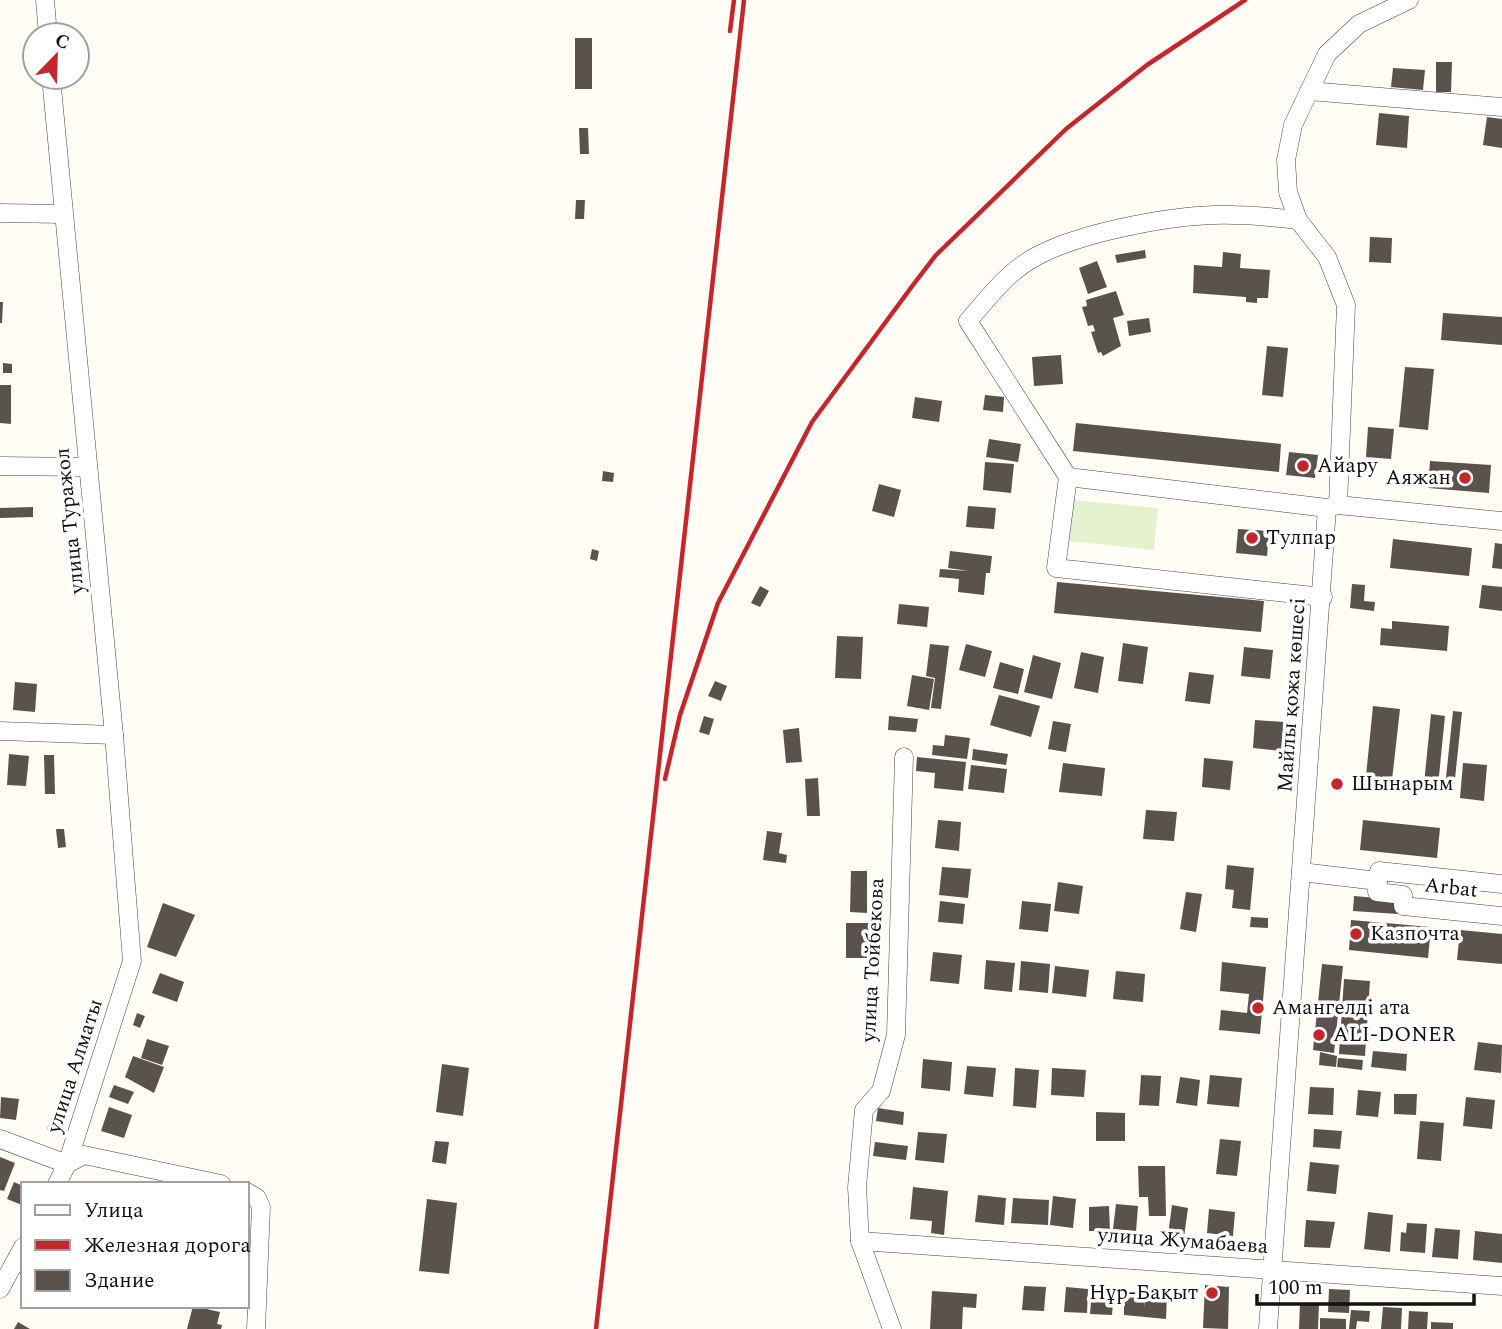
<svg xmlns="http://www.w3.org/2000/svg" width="1502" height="1329" viewBox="0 0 1502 1329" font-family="Spectral,serif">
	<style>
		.pitch { fill: #e6f2cf }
		.building { fill: #5a524d }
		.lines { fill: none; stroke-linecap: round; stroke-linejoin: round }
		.minor-casing { stroke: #444; stroke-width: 19 }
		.minor { stroke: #fff; stroke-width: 18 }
		.rail { stroke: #c4262e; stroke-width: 4.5 }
		.poi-dot { fill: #c4262e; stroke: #fff; stroke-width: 2.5 }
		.labels { text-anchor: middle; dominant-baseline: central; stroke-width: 7; stroke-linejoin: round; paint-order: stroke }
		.poi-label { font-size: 21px; fill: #111; stroke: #fff; text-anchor: start }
		.street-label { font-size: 21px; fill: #111; stroke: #fff }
	</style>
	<rect width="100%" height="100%" fill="#fffdf5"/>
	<!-- pitch -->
	<path class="pitch" d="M 1073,500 L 1158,508 L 1154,550 L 1069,541 Z"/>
	<!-- building -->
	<g class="building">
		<rect x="575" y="38" width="17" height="51"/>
		<path d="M 1436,62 L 1452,62 L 1451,92 L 1436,92 Z"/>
		<path d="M 1393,68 L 1425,70 L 1423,90 L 1391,87 Z"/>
		<path d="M 1379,113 L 1409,116 L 1407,148 L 1376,145 Z"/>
		<path d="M 1487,117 L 1502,119 L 1502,148 L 1483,145 Z"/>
		<path d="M 579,128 L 588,128 L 589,154 L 580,154 Z"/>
		<path d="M 576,200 L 585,200 L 584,219 L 575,219 Z"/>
		<path d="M 1370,237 L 1392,238 L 1391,263 L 1369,262 Z"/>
		<path d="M 1145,250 L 1146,258 L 1117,263 L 1115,255 Z"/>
		<path d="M 1223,252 L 1241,254 L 1240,268 L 1270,270 L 1268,298 L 1257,298 L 1257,303 L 1246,302 L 1246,297 L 1193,293 L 1194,265 L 1222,267 Z"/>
		<path d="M 1097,261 L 1107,287 L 1088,294 L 1079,268 Z"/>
		<path d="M 1116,291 L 1124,315 L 1113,318 L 1121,346 L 1103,356 L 1101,352 L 1098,353 L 1091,332 L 1095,331 L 1093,325 L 1088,326 L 1082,307 L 1087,306 L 1086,300 Z"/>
		<path d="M 0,302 L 3,302 L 2,323 L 0,323 Z"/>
		<path d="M 1443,313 L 1502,317 L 1502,345 L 1441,340 Z"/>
		<path d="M 1149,318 L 1151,332 L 1129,336 L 1127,321 Z"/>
		<path d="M 1267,346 L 1288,348 L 1283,397 L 1262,395 Z"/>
		<path d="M 1061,355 L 1063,384 L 1034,386 L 1032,357 Z"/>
		<path d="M 3,363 L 12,364 L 12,373 L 3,373 Z"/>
		<path d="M 1405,367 L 1434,369 L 1428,430 L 1399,427 Z"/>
		<path d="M 0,385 L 11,385 L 11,424 L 0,423 Z"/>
		<path d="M 985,395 L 1004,397 L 1003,412 L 983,410 Z"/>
		<path d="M 915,397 L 942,401 L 939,422 L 912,418 Z"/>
		<path d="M 1076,423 L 1281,444 L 1279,472 L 1073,451 Z"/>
		<path d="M 1368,427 L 1394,429 L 1391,459 L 1366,457 Z"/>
		<path d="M 989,439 L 1021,444 L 1018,462 L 986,457 Z"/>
		<path d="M 1289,452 L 1318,455 L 1315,478 L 1286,475 Z"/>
		<path d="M 1430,461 L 1491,465 L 1489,493 L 1428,488 Z"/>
		<path d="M 985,462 L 1014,464 L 1011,493 L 983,490 Z"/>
		<path d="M 603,471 L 614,473 L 613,482 L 602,481 Z"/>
		<path d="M 879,484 L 901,490 L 894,517 L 872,511 Z"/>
		<path d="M 968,506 L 996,508 L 994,529 L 966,527 Z"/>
		<path d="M 33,507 L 33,517 L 0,518 L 0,508 Z"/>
		<path d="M 1238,529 L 1269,531 L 1267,556 L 1236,553 Z"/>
		<path d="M 1393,539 L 1472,548 L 1469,576 L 1390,568 Z"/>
		<path d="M 1495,543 L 1502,544 L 1502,569 L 1492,568 Z"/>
		<path d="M 592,549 L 599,551 L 597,561 L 590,559 Z"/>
		<path d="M 950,551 L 992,556 L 990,573 L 986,573 L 984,595 L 958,592 L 959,579 L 939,577 L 940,569 L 969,571 L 948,568 Z"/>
		<path d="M 1057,582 L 1264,601 L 1261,632 L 1054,613 Z"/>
		<path d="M 1352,584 L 1365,585 L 1364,601 L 1375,602 L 1374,611 L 1350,608 Z"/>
		<path d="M 1482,585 L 1502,587 L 1502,611 L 1479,608 Z"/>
		<path d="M 760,586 L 769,591 L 760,607 L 751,603 Z"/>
		<path d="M 899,604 L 929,607 L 927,627 L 897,624 Z"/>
		<path d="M 1392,621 L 1449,626 L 1447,651 L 1380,645 L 1381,628 L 1392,629 Z"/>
		<path d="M 837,636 L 863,637 L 861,679 L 835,678 Z"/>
		<path d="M 1123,643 L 1148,647 L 1143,684 L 1118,681 Z"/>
		<path d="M 930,644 L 949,646 L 941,709 L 931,708 L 935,678 L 926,676 Z"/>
		<path d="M 966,644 L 992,651 L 985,677 L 959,670 Z"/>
		<path d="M 1244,647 L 1273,650 L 1270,679 L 1241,676 Z"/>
		<path d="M 1081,652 L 1104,657 L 1098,693 L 1074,688 Z"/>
		<path d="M 1033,655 L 1061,663 L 1052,699 L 1024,692 Z"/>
		<path d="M 1000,662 L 1024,669 L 1018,694 L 993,688 Z"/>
		<path d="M 1189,672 L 1214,675 L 1210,704 L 1185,701 Z"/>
		<path d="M 912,675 L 934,679 L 929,710 L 907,706 Z"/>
		<path d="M 715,681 L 727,686 L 721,701 L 708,696 Z"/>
		<path d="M 15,682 L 37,684 L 35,712 L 13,710 Z"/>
		<path d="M 999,695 L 1040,706 L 1031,737 L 990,725 Z"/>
		<path d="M 1373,706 L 1400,709 L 1391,789 L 1365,786 Z"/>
		<path d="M 1453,711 L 1462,712 L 1454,788 L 1445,787 Z"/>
		<path d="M 1431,714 L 1445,716 L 1438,786 L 1424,784 Z"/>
		<path d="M 704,716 L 714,719 L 709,735 L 699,732 Z"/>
		<path d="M 889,716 L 918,719 L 916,732 L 888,730 Z"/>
		<path d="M 1255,720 L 1284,722 L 1281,751 L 1253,748 Z"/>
		<path d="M 1053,721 L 1071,724 L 1066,752 L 1048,749 Z"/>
		<path d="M 799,728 L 802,762 L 786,763 L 783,730 Z"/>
		<path d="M 945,735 L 970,738 L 967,759 L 932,755 L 933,745 L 944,746 Z"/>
		<path d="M 973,749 L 1008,754 L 1006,765 L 972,760 Z"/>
		<path d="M 9,754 L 29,756 L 26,786 L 7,785 Z"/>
		<path d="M 44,755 L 54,755 L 55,794 L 45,794 Z"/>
		<path d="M 917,757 L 966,762 L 963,791 L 934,788 L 935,773 L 916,771 Z"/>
		<path d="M 1204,758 L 1233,761 L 1230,790 L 1202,787 Z"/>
		<path d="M 1063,763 L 1105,768 L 1102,796 L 1059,792 Z"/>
		<path d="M 1463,763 L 1487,765 L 1484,801 L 1460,798 Z"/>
		<path d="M 971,765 L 1007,769 L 1004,793 L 968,789 Z"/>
		<path d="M 818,778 L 820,816 L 807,816 L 805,779 Z"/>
		<path d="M 1335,780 L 1341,781 L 1340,792 L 1334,791 Z"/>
		<path d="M 1146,810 L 1177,812 L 1174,841 L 1143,839 Z"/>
		<path d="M 938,820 L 961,822 L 959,851 L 935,848 Z"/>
		<path d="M 1363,820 L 1440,828 L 1437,858 L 1360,850 Z"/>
		<path d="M 56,829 L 64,829 L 66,847 L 58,848 Z"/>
		<path d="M 767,831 L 782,833 L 779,853 L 787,855 L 786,863 L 763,860 Z"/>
		<path d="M 1227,865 L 1254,868 L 1250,910 L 1232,908 L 1234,890 L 1225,889 Z"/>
		<path d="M 942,867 L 971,869 L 968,898 L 939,895 Z"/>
		<path d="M 851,871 L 867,871 L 867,913 L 850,912 Z"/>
		<path d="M 1058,882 L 1083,886 L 1079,914 L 1054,911 Z"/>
		<path d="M 1186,892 L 1202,894 L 1196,932 L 1180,929 Z"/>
		<path d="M 1354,896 L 1399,900 L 1398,914 L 1353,911 Z"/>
		<path d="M 940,901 L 965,904 L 963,924 L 938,922 Z"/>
		<path d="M 1022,901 L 1051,904 L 1048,932 L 1019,929 Z"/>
		<path d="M 163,903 L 195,915 L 176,957 L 147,947 Z"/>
		<path d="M 1251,917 L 1268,918 L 1268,928 L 1250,927 Z"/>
		<path d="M 1351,920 L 1431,927 L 1428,958 L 1349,950 Z"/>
		<path d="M 846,923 L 871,923 L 872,932 L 881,932 L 881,958 L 846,958 Z"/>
		<path d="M 1460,930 L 1502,934 L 1502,964 L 1457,960 Z"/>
		<path d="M 933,952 L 962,955 L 959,984 L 930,981 Z"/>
		<path d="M 986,960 L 1015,963 L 1012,992 L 984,989 Z"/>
		<path d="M 1021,961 L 1050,964 L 1048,993 L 1019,990 Z"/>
		<path d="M 1222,962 L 1266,967 L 1260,1034 L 1219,1030 L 1221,1010 L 1247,1013 L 1249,994 L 1220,991 Z"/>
		<path d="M 1322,964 L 1343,966 L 1334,1053 L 1313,1050 Z"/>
		<path d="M 1055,966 L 1089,970 L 1086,997 L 1052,993 Z"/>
		<path d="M 1116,971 L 1145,974 L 1143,1002 L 1113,999 Z"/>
		<path d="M 160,973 L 184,982 L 177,1002 L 152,993 Z"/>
		<path d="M 1344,979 L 1370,981 L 1365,1056 L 1339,1054 Z"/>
		<path d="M 137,1013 L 145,1016 L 140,1028 L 133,1025 Z"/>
		<path d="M 147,1039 L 169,1046 L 162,1065 L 141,1058 Z"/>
		<path d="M 1478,1042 L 1502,1045 L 1501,1073 L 1474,1070 Z"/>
		<path d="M 1373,1051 L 1407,1054 L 1406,1071 L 1371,1067 Z"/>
		<path d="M 1320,1052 L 1337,1056 L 1336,1067 L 1319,1065 Z"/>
		<path d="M 133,1056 L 164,1067 L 154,1093 L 125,1077 Z"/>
		<path d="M 1338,1058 L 1363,1060 L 1362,1070 L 1337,1067 Z"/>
		<path d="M 923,1059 L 952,1062 L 950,1091 L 921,1088 Z"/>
		<path d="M 442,1064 L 469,1068 L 463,1116 L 436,1112 Z"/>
		<path d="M 967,1066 L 996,1068 L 993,1097 L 964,1094 Z"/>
		<path d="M 1015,1068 L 1039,1070 L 1036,1108 L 1013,1106 Z"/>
		<path d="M 1052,1068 L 1086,1070 L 1084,1097 L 1051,1095 Z"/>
		<path d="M 1141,1075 L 1161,1076 L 1159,1106 L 1139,1105 Z"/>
		<path d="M 1210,1075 L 1242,1078 L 1239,1107 L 1207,1104 Z"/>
		<path d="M 1180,1077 L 1200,1080 L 1197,1106 L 1176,1103 Z"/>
		<path d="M 114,1085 L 134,1092 L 128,1104 L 109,1097 Z"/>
		<path d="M 1310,1087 L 1334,1088 L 1333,1115 L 1308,1114 Z"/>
		<path d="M 1358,1090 L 1381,1092 L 1378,1117 L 1356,1115 Z"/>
		<path d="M 1394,1094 L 1417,1094 L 1416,1115 L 1394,1114 Z"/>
		<path d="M 1,1097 L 19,1099 L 16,1120 L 0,1118 Z"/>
		<path d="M 1466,1097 L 1495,1100 L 1492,1129 L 1463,1126 Z"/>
		<path d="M 109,1107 L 132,1115 L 124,1138 L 101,1131 Z"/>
		<path d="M 878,1108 L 904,1112 L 903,1125 L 876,1121 Z"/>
		<path d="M 1096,1112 L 1125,1113 L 1125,1141 L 1096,1141 Z"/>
		<path d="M 52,1117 L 60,1120 L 55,1133 L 47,1129 Z"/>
		<path d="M 1420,1121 L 1444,1123 L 1441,1161 L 1417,1159 Z"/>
		<path d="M 1314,1129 L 1342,1131 L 1340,1149 L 1313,1147 Z"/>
		<path d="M 918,1132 L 947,1134 L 944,1163 L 915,1160 Z"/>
		<path d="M 1220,1139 L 1241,1141 L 1237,1176 L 1216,1174 Z"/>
		<path d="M 435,1141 L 449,1142 L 446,1164 L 432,1162 Z"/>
		<path d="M 875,1142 L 908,1146 L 906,1160 L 873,1156 Z"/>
		<path d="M 0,1157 L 15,1163 L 4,1191 L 0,1190 Z"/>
		<path d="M 1310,1162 L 1339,1165 L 1336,1194 L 1307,1191 Z"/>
		<path d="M 1138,1166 L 1165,1166 L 1166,1216 L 1149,1216 L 1148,1197 L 1139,1197 Z"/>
		<path d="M 14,1182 L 23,1186 L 22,1205 L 7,1199 Z"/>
		<path d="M 913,1187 L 948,1191 L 944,1235 L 931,1233 L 932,1221 L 910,1219 Z"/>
		<path d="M 978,1195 L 1006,1198 L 1004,1225 L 975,1222 Z"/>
		<path d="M 1053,1196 L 1076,1199 L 1073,1228 L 1050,1225 Z"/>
		<path d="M 1013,1198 L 1049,1200 L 1048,1225 L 1011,1223 Z"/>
		<path d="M 427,1199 L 457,1203 L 449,1274 L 419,1271 Z"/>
		<path d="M 1116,1204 L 1138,1206 L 1136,1232 L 1113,1229 Z"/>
		<path d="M 1172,1205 L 1188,1208 L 1184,1237 L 1168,1235 Z"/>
		<path d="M 1109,1206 L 1110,1231 L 1089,1231 L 1089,1207 Z"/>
		<path d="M 1209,1209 L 1235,1212 L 1233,1236 L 1207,1233 Z"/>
		<path d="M 1368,1212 L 1393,1215 L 1390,1252 L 1364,1249 Z"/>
		<path d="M 1306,1220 L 1335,1222 L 1330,1248 L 1304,1247 Z"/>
		<path d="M 1407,1223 L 1427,1224 L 1425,1253 L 1400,1251 L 1401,1232 L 1406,1233 Z"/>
		<path d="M 1435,1228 L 1460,1230 L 1458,1259 L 1432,1257 Z"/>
		<path d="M 1475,1231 L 1502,1234 L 1502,1263 L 1473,1260 Z"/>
		<path d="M 1205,1285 L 1229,1287 L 1228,1329 L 1203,1328 Z"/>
		<path d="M 1024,1286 L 1046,1287 L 1044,1311 L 1022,1310 Z"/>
		<path d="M 1066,1287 L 1088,1289 L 1087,1313 L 1064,1312 Z"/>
		<path d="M 1329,1289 L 1350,1290 L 1349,1313 L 1328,1312 Z"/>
		<path d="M 1092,1290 L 1114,1291 L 1112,1315 L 1090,1314 Z"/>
		<path d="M 932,1291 L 977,1294 L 976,1308 L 963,1307 L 962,1329 L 930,1329 Z"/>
		<path d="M 1145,1293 L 1167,1294 L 1166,1319 L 1124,1315 L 1124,1294 L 1144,1294 L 1144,1308 Z"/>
		<path d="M 1300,1303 L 1319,1304 L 1318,1329 L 1299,1329 Z"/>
		<path d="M 193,1306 L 220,1312 L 217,1324 L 222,1325 L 221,1329 L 187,1329 Z"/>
		<path d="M 1383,1307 L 1402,1308 L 1401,1329 L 1381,1329 Z"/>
		<path d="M 1351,1310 L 1370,1311 L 1369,1322 L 1357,1321 L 1356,1329 L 1349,1329 Z"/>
		<path d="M 1409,1311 L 1428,1312 L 1427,1329 L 1408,1329 Z"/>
		<path d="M 1320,1318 L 1346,1319 L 1346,1329 L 1320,1329 Z"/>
		<path d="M 18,1322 L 30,1329 L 14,1329 Z"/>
		<path d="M 1431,1322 L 1453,1323 L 1453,1329 L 1431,1329 Z"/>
	</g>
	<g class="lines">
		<defs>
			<g id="minor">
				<path d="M 45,0 L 48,35"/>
				<path d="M 51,77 L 114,735 L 132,961 L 67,1164 L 57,1184"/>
				<path d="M 1309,91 L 1502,107"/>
				<path d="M 0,213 L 63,214"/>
				<path d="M 1298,220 C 1277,218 1256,215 1234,215 C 1181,213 1084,231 1037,256 C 1008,271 989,297 968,321 L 1068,477 L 1327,508"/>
				<path d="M 0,466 L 87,467"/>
				<path d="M 1068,477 L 1056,568 L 1323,597"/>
				<path d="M 1338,505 L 1502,521"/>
				<path d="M 0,731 L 114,735"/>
				<path d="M 1301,872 L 1378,881 L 1379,871 L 1502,884"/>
				<path d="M 1378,881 L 1377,892 L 1403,895 L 1403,906 L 1502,916"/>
				<path d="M 0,1139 L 67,1164 L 84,1155 L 221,1184"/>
				<path d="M 247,1192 L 257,1198 L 261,1207 L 256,1329"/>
				<path d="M 860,1241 L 1502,1286"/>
				<path d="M 0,1289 L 23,1247"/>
				<path d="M 892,1329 L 860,1241 L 857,1187 L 864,1110 L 881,1091 L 896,1035 L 904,757"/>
				<path d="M 1268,1329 L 1327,508 L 1338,505 L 1346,305 L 1327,257 L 1298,220 L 1288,192 L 1286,160 L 1293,125 L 1327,54 L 1359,24 L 1409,0"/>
			</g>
		</defs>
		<!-- minor casing -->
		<use href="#minor" class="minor-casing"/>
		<!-- minor -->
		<use href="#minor" class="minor"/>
		<!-- rail -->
		<g class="rail">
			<path d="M 730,31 L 734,0"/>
			<path d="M 665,779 L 680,715 L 718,603 L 812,422 L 913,285 L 936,255 L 1066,129 L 1147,65 L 1245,0"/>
			<path d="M 596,1329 L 744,0"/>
		</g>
	</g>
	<!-- markers -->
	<g class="poi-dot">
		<circle cx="1303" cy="466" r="7"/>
		<circle cx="1465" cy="478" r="7"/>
		<circle cx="1252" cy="538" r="7"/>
		<circle cx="1337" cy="784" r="7"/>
		<circle cx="1356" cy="934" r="7"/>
		<circle cx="1258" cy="1008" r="7"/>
		<circle cx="1319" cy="1035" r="7"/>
		<circle cx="1212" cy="1293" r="7"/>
	</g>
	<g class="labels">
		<!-- poi labels -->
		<g class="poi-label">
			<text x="1317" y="466">Айару</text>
			<text x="1451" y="478" text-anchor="end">Аяжан</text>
			<text x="1266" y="538">Тулпар</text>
			<text x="1351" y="784">Шынарым</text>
			<text x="1370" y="934">Казпочта</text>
			<text x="1272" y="1008">Амангелді ата</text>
			<text x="1333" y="1035">ALI-DONER</text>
			<text x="1198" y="1293" text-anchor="end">Нұр-Бақыт</text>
		</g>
		<!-- street labels -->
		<g class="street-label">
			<text transform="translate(70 521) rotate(-96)">улица Туражол</text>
			<text transform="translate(1292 695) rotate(-86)">Майлы қожа көшесі</text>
			<text transform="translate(1451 888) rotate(6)">Arbat</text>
			<text transform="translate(873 960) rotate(-87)">улица Тойбекова</text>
			<text transform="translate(75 1066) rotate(-72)">улица Алматы</text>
			<text transform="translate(1183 1241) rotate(4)">улица Жумабаева</text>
		</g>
	</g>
	<!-- legend -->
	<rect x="21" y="1182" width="228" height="126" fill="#ffffff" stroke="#a0a0a0" stroke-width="2"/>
	<rect x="35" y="1205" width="35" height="10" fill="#ffffff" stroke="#a0a0a0" stroke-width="2"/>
	<text x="84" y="1217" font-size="21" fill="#111111">Улица</text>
	<rect x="35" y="1240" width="35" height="10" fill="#c4262e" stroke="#a0a0a0" stroke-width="2"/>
	<text x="84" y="1252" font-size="21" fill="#111111">Железная дорога</text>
	<rect x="35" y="1270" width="35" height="21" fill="#5a524d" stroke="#a0a0a0" stroke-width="2"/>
	<text x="84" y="1287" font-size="21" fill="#111111">Здание</text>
	<!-- north arrow -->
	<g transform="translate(56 56) rotate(23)"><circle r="33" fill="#ffffff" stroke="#a0a0a0" stroke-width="2"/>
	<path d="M0-5L12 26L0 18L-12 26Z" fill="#c4262e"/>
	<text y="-10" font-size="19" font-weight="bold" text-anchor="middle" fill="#111111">С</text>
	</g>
	<!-- scale -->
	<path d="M1257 1294v10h217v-10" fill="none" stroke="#111111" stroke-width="3.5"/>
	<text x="1268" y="1294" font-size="21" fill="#111111" stroke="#ffffff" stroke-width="5" paint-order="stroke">100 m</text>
</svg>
